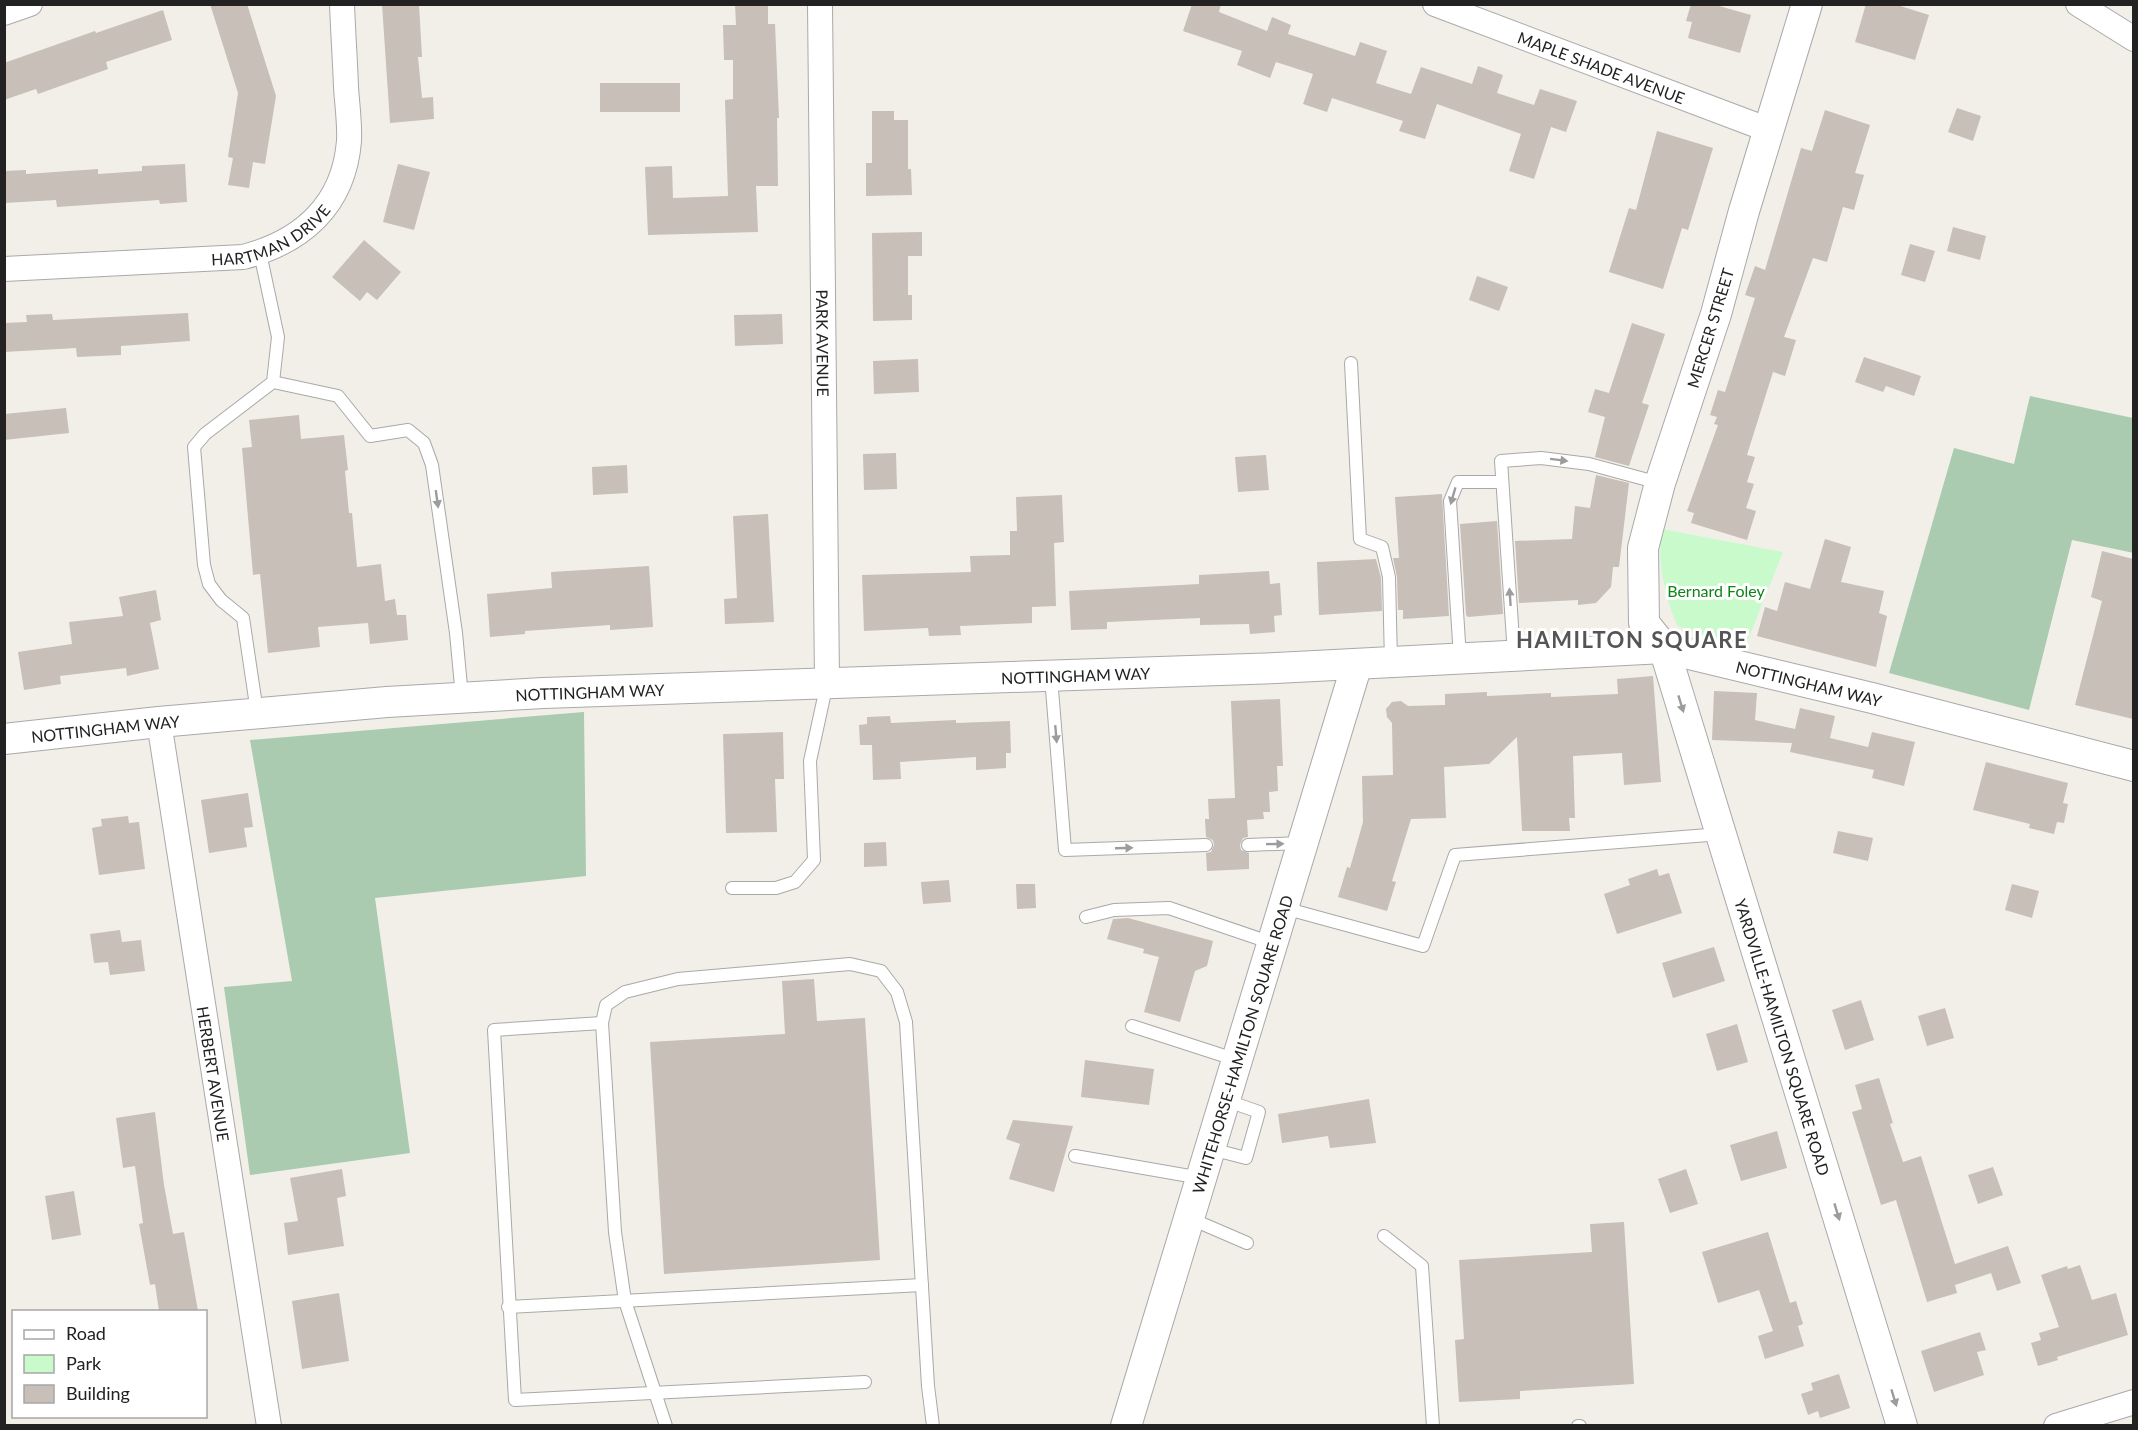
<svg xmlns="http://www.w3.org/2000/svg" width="2138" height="1430" viewBox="0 0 2138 1430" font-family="Lato,sans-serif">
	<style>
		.cemetery { fill: #aacbaf }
		.park { fill: #c8facc }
		.building { fill: #c7bfb8 }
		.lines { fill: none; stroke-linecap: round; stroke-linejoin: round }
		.service-casing { stroke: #a9a9a9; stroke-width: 14 }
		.minor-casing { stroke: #a9a9a9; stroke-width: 26 }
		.tertiary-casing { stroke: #a9a9a9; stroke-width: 32 }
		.service { stroke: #fff; stroke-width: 12 }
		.minor { stroke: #fff; stroke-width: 24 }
		.tertiary { stroke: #fff; stroke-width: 30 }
		.oneway { fill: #9c9c9c }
		.labels { text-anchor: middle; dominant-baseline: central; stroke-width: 6; stroke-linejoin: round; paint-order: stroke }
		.street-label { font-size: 16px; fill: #222; stroke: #fff }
		.park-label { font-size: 16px; fill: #0c8416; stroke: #fff }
		.district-label { font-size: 22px; font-weight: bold; letter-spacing: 1.5px; fill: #555; stroke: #fff }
	</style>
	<rect width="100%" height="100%" fill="#f2efe9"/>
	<!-- cemetery -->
	<g class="cemetery">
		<path d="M 2030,396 L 2133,418 L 2134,553 L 2072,540 L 2029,710 L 1889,673 L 1954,448 L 2014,464 Z"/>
		<path d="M 584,712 L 586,876 L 375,898 L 410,1153 L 250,1175 L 224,987 L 292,981 L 250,740 Z"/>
	</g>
	<!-- park -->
	<path class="park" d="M 1662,529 L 1783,552 L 1745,647 L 1709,638 L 1678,626 C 1665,602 1656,556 1662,529 Z"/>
	<!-- building -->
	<g class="building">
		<path d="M 210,4 L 247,4 L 276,96 L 265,164 L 253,162 L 249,188 L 228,185 L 233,158 L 228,157 L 238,93 Z"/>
		<path d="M 382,4 L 419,4 L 422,57 L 418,57 L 422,98 L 433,97 L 434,119 L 390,123 Z"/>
		<path d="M 735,4 L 768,4 L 768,24 L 775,24 L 779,118 L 777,118 L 778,186 L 756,186 L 758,232 L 648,235 L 645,167 L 672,166 L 673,198 L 728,196 L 725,100 L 733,99 L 733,60 L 724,60 L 723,25 L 736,25 Z"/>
		<path d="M 1192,4 L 1221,4 L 1219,12 L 1267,31 L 1272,17 L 1291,25 L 1288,34 L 1355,56 L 1360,42 L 1387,51 L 1376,83 L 1411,94 L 1421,67 L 1472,84 L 1478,66 L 1503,75 L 1497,93 L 1534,105 L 1540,89 L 1577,101 L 1566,132 L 1551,127 L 1534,179 L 1509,171 L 1521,134 L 1437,104 L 1425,139 L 1399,131 L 1403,121 L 1332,98 L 1327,112 L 1303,104 L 1313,74 L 1276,62 L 1270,78 L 1237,65 L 1242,51 L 1183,31 Z"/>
		<path d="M 1691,4 L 1712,4 L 1751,15 L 1740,53 L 1688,38 L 1692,22 L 1686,21 Z"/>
		<path d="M 1866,4 L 1894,4 L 1929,15 L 1915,60 L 1855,42 Z"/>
		<path d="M 163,10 L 172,40 L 106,62 L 108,69 L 38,94 L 36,89 L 4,100 L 4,63 L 95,31 L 96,33 Z"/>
		<rect x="600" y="83" width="80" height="29"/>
		<path d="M 1957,108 L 1981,116 L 1973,141 L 1948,132 Z"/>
		<path d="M 1825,110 L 1870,125 L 1855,173 L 1864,175 L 1854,210 L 1843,207 L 1827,262 L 1813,258 L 1784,337 L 1796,340 L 1785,376 L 1773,372 L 1747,455 L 1755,457 L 1747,482 L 1754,484 L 1746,508 L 1756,511 L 1747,540 L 1691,523 L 1694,513 L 1687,511 L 1718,425 L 1714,424 L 1717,417 L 1710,415 L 1718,390 L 1725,392 L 1755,298 L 1745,295 L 1755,266 L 1765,270 L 1801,148 L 1812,151 Z"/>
		<path d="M 872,111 L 894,111 L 894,120 L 908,120 L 908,169 L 911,169 L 912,195 L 866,196 L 866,163 L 872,163 Z"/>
		<path d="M 1657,131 L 1713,148 L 1688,230 L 1682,228 L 1663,289 L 1609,272 L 1629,208 L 1636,210 Z"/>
		<path d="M 185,164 L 187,202 L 160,204 L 159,200 L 57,207 L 56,200 L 4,203 L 4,171 L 26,170 L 26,174 L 98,169 L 98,174 L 142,171 L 142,166 Z"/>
		<path d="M 398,164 L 430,172 L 414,230 L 383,222 Z"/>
		<path d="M 1953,227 L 1986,236 L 1980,260 L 1947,251 Z"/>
		<path d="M 922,232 L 922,256 L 908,256 L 908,295 L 912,295 L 912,320 L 873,321 L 872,233 Z"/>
		<path d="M 364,240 L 401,272 L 377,300 L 367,292 L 360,301 L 332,277 Z"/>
		<path d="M 1910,244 L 1935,251 L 1925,282 L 1901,275 Z"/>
		<path d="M 1477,276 L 1508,287 L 1499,311 L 1469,300 Z"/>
		<path d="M 188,313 L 190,341 L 121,346 L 121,355 L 77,357 L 76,348 L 4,352 L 4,323 L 27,322 L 26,315 L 52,314 L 53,320 Z"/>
		<path d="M 782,314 L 783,344 L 735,346 L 734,315 Z"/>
		<path d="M 1632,323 L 1665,334 L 1642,403 L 1649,405 L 1629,466 L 1595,457 L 1605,417 L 1588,412 L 1595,389 L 1609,393 Z"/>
		<path d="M 1864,357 L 1921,376 L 1914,396 L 1886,386 L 1883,392 L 1855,382 Z"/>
		<path d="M 918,359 L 919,392 L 874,394 L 873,361 Z"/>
		<path d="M 66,408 L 69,433 L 4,440 L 4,414 Z"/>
		<path d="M 299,415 L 301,439 L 344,435 L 348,470 L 345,471 L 349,513 L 352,513 L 357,567 L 381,564 L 385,601 L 395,599 L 397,615 L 406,615 L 408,640 L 370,644 L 368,623 L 318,627 L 320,647 L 268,653 L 260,574 L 253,575 L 242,448 L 252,447 L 249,420 Z"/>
		<path d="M 896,453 L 897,489 L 864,490 L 863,454 Z"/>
		<path d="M 1266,455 L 1269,490 L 1238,492 L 1235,457 Z"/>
		<path d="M 627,465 L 628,493 L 593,495 L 592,467 Z"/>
		<path d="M 1596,475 L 1629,483 L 1619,567 L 1613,567 L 1611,587 L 1596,603 L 1578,605 L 1578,600 L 1519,603 L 1515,541 L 1572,539 L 1575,506 L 1590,508 Z"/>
		<path d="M 1442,494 L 1449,616 L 1403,619 L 1403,610 L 1398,610 L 1397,577 L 1393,558 L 1399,558 L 1395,497 Z"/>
		<path d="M 1062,495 L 1064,542 L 1054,543 L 1056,606 L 1032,607 L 1032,623 L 960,626 L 961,635 L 929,636 L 928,628 L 864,631 L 862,575 L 971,572 L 970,556 L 1010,555 L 1010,531 L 1017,531 L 1016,497 Z"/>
		<path d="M 768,514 L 774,622 L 725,624 L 724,599 L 737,598 L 733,516 Z"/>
		<path d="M 1497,521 L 1503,614 L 1468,617 L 1466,615 L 1460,524 Z"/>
		<path d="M 1825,539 L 1851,547 L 1841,582 L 1884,591 L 1879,613 L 1887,616 L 1876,667 L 1757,636 L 1765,607 L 1777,611 L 1785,582 L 1810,589 Z"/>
		<path d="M 2102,551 L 2133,559 L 2133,719 L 2075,705 L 2102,601 L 2091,597 Z"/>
		<path d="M 1376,559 L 1381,578 L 1382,611 L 1319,615 L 1317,562 Z"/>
		<path d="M 649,566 L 653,627 L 610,630 L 610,625 L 525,631 L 525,634 L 490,637 L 487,594 L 552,588 L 551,572 Z"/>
		<path d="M 1269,571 L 1270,584 L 1280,583 L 1282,615 L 1274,616 L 1275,632 L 1250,634 L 1249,624 L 1200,625 L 1200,618 L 1107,622 L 1107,629 L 1071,630 L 1069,591 L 1199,584 L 1199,575 Z"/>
		<path d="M 156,590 L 161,620 L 150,623 L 159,669 L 127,676 L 126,668 L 60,676 L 61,684 L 24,690 L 18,652 L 72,644 L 69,622 L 123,616 L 119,597 Z"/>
		<path d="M 1653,676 L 1661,782 L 1624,785 L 1622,753 L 1573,756 L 1575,818 L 1569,818 L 1570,831 L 1522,831 L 1517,737 L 1489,764 L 1444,767 L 1446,818 L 1411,819 L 1392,881 L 1396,882 L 1387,911 L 1338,897 L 1347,867 L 1350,868 L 1363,822 L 1362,776 L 1393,775 L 1392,723 L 1387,717 L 1386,709 L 1392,702 L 1401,701 L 1408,706 L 1445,705 L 1445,694 L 1487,692 L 1487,696 L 1551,693 L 1551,697 L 1618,694 L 1617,679 Z"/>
		<path d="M 1714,691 L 1757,693 L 1755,720 L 1795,729 L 1800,708 L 1835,716 L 1830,738 L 1868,747 L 1872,732 L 1915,742 L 1904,786 L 1872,778 L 1874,770 L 1790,752 L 1792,743 L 1712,740 Z"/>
		<path d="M 1280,699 L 1283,766 L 1277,766 L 1278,791 L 1269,792 L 1270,812 L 1263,812 L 1264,819 L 1247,820 L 1248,837 L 1243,838 L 1240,845 L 1241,850 L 1249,853 L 1249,869 L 1207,871 L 1206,853 L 1211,852 L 1214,845 L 1213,840 L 1206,837 L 1205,819 L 1209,819 L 1208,799 L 1235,798 L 1231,701 Z"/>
		<path d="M 890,716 L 891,723 L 956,720 L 956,723 L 1010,721 L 1011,753 L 1006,753 L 1006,768 L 976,770 L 976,757 L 900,762 L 901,779 L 873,780 L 872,745 L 860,745 L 859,725 L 867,724 L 867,717 Z"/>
		<path d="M 783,732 L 784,779 L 775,779 L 777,832 L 726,833 L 723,734 Z"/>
		<path d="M 1986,762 L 2068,783 L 2063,803 L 2068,804 L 2064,823 L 2057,822 L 2054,834 L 2029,828 L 2030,824 L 1973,810 Z"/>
		<path d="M 248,793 L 253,827 L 244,828 L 247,847 L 209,853 L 201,800 Z"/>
		<path d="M 128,816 L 129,823 L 139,822 L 145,869 L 99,875 L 92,828 L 102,826 L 101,819 Z"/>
		<path d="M 1838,831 L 1873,838 L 1868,861 L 1833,853 Z"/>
		<path d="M 886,842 L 887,866 L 864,867 L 864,843 Z"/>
		<path d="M 1657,869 L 1659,876 L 1669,873 L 1682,913 L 1617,934 L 1604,894 L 1630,885 L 1628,879 Z"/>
		<path d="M 949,880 L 951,902 L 923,904 L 921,882 Z"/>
		<path d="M 1016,884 L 1035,884 L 1036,908 L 1017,909 Z"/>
		<path d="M 2012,884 L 2039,891 L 2032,918 L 2005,910 Z"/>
		<path d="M 1128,918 L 1213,941 L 1207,966 L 1195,971 L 1180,1022 L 1144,1012 L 1159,957 L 1143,953 L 1144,949 L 1107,939 L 1113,919 Z"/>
		<path d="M 120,930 L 122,942 L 141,940 L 145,971 L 110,975 L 108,962 L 94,963 L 90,934 Z"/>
		<path d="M 1714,947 L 1725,981 L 1673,998 L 1662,963 Z"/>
		<path d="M 814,979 L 817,1021 L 865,1018 L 880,1260 L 664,1274 L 650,1042 L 785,1034 L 782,981 Z"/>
		<path d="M 1861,1000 L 1874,1040 L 1845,1050 L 1832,1010 Z"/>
		<path d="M 1945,1008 L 1954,1038 L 1927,1046 L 1918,1016 Z"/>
		<path d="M 1737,1024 L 1748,1062 L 1717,1071 L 1706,1034 Z"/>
		<path d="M 1085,1060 L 1154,1069 L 1149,1105 L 1081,1097 Z"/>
		<path d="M 1879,1078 L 1893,1123 L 1890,1124 L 1903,1162 L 1921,1156 L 1955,1264 L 2008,1246 L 2021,1283 L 1997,1291 L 1991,1273 L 1955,1285 L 1957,1293 L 1927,1302 L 1896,1200 L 1881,1205 L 1852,1112 L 1862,1109 L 1855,1085 Z"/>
		<path d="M 1369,1099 L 1376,1143 L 1330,1148 L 1328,1136 L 1282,1143 L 1278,1114 Z"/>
		<path d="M 155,1112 L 164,1185 L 173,1234 L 184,1232 L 198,1311 L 159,1311 L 155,1284 L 150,1285 L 139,1224 L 143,1223 L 135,1166 L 123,1168 L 116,1118 Z"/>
		<path d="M 1013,1120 L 1073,1126 L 1054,1192 L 1009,1179 L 1020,1144 L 1006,1139 Z"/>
		<path d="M 1777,1131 L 1787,1168 L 1741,1181 L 1730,1145 Z"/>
		<path d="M 1993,1167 L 2003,1195 L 1978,1204 L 1968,1175 Z"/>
		<path d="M 342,1169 L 346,1196 L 337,1198 L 344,1246 L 288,1255 L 284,1223 L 298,1221 L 290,1178 Z"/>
		<path d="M 1686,1169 L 1698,1204 L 1670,1213 L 1658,1179 Z"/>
		<path d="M 74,1191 L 81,1235 L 52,1240 L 45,1196 Z"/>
		<path d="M 1624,1222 L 1634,1384 L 1520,1391 L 1520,1399 L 1459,1402 L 1455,1340 L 1464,1339 L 1459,1260 L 1592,1252 L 1590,1224 Z"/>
		<path d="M 1768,1232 L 1790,1303 L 1796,1301 L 1803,1324 L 1798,1326 L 1804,1346 L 1765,1359 L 1758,1336 L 1773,1331 L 1759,1290 L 1718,1303 L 1702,1252 Z"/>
		<path d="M 2080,1265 L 2092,1300 L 2116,1293 L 2128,1335 L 2057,1357 L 2058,1360 L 2038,1366 L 2031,1343 L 2041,1340 L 2039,1333 L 2059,1327 L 2041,1275 L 2067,1266 L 2068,1269 Z"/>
		<path d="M 339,1293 L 349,1361 L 302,1369 L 292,1301 Z"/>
		<path d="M 1980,1332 L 1986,1350 L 1977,1352 L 1984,1375 L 1934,1392 L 1921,1351 Z"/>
		<path d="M 1839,1374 L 1850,1408 L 1820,1418 L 1818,1411 L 1808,1415 L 1801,1394 L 1813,1390 L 1811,1383 Z"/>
	</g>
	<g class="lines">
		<defs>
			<g id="service">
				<path d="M 1351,363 L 1360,539 L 1382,547 L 1389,577 L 1391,662"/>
				<path d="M 273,382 L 338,396 L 370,436 L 408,430 L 424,443 L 432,465 L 456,633 L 462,697"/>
				<path d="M 1514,655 L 1501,461 L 1541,458 L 1589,464 L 1659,483"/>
				<path d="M 1460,658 L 1450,501 L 1458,482 L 1502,482"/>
				<path d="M 1051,677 L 1065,850 L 1206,845"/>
				<path d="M 257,712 L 243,618 L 221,600 L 209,584 L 204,565 L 194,447 L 205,434 L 273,382 L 278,337 L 260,253"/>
				<path d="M 1248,845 L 1301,843"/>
				<path d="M 732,888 L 776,888 L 795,882 L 814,860 L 810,761 L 827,683"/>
				<path d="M 1284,908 L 1423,946 L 1455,855 L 1721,834"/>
				<path d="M 1086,917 L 1114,910 L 1169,908 L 1272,943"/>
				<path d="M 602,1023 L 494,1030 L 515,1400 L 865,1382"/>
				<path d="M 1132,1026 L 1237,1060"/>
				<path d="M 1211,1149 L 1246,1158 L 1259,1112 L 1225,1100"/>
				<path d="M 1075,1156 L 1201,1178"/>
				<path d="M 1189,1218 L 1247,1243"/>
				<path d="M 1384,1236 L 1422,1266 L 1433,1426"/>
				<path d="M 508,1307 L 922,1285"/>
				<path d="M 666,1426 L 625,1301 L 615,1232 L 602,1023 L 606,1005 L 625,992 L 678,979 L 850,964 L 881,971 L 897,992 L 906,1022 L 928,1386 L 933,1426"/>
				<path d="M 1578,1426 L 1580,1426"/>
			</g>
			<g id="minor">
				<path id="s1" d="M 820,4 L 827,682"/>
				<path id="s2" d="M 1435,4 L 1769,130"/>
				<path d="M 2078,4 L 2134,39"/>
				<path d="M 4,13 L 30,4"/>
				<path id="s3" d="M 4,269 L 243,257 C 302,242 344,205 349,141 C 350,124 347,104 346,87 C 345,59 343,32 342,4"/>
				<path id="s4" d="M 159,722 L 269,1426"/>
				<path d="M 2056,1426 L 2134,1402"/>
			</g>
			<g id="tertiary">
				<path id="s5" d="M 1807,4 L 1744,211 L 1716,314 L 1660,483 L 1643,548 L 1644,623 L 1664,648 L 1902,1426"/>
				<path id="s6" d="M 4,739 L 159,722 L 387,702 L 543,693 L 1276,668 L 1664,648 L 1872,698 L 2134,766"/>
				<path id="s7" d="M 1126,1426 L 1357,664"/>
			</g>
		</defs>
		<!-- service casing -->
		<use href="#service" class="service-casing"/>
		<!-- minor casing -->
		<use href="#minor" class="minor-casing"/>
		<!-- tertiary casing -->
		<use href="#tertiary" class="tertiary-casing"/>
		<!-- service -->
		<use href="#service" class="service"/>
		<!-- minor -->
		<use href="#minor" class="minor"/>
		<!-- tertiary -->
		<use href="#tertiary" class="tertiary"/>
	</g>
	<!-- one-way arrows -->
	<defs><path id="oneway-solid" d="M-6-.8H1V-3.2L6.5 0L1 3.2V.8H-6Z" transform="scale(1.5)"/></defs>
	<g class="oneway">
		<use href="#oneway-solid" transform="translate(1559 460) rotate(7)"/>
		<use href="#oneway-solid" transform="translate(1453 496) rotate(106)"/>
		<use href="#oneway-solid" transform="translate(437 499) rotate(82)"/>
		<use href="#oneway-solid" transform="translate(1510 597) rotate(-94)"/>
		<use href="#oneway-solid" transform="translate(1681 704) rotate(73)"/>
		<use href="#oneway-solid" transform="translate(1056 734) rotate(85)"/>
		<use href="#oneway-solid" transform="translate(1275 844) rotate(-1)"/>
		<use href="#oneway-solid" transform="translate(1124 848) rotate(-2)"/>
		<use href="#oneway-solid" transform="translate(1837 1212) rotate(73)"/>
		<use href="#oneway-solid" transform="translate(1894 1398) rotate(73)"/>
	</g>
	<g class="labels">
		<!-- street labels -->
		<g class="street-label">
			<text stroke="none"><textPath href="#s2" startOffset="178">MAPLE SHADE AVENUE</textPath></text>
			<text stroke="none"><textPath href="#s3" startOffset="273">HARTMAN DRIVE</textPath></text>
			<text transform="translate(1710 328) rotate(-73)">MERCER STREET</text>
			<text stroke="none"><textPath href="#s1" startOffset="339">PARK AVENUE</textPath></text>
			<text stroke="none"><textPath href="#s6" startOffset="1074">NOTTINGHAM WAY</textPath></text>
			<text stroke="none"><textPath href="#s6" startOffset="1812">NOTTINGHAM WAY</textPath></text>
			<text stroke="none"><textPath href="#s6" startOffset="588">NOTTINGHAM WAY</textPath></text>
			<text stroke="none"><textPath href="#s6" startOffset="102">NOTTINGHAM WAY</textPath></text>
			<text stroke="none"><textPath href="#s5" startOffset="1082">YARDVILLE-HAMILTON SQUARE ROAD</textPath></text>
			<text stroke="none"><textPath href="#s7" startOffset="399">WHITEHORSE-HAMILTON SQUARE ROAD</textPath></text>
			<text stroke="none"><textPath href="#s4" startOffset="356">HERBERT AVENUE</textPath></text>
		</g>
		<!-- park labels -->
		<g class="park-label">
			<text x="1716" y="590">Bernard Foley</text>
		</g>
		<!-- district labels -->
		<g class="district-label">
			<text x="1632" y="639">HAMILTON SQUARE</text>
		</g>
	</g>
	<!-- border -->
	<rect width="2138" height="1430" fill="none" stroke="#222222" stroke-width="12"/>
	<!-- legend -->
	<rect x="12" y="1310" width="195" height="108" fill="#ffffff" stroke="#a7a7a7" stroke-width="1.5"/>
	<rect x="24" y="1330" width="30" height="9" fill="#ffffff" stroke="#a7a7a7" stroke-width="1.5"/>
	<text x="66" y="1340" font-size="18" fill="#222222">Road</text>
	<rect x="24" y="1355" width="30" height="18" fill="#c8facc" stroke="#a7a7a7" stroke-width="1.5"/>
	<text x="66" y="1370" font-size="18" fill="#222222">Park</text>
	<rect x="24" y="1385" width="30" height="18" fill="#c7bfb8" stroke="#a7a7a7" stroke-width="1.5"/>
	<text x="66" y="1400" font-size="18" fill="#222222">Building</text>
</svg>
